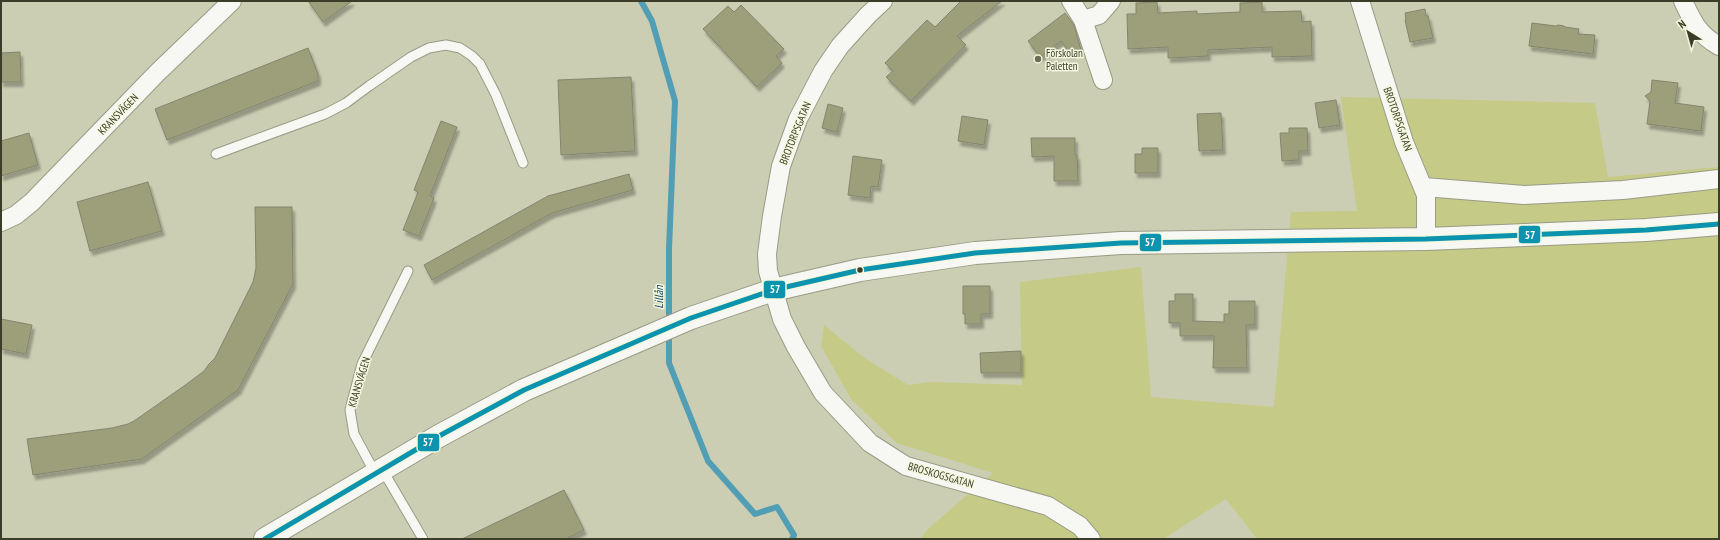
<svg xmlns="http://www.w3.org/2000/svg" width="1720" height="540" viewBox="0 0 1720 540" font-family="'PT Sans Narrow',sans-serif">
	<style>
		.green { fill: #c6ca87 }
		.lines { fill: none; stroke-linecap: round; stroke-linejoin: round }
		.stream { stroke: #519eb5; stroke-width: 6 }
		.building { fill: #9d9f7a; stroke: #83856f; filter: url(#shadow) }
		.service-casing { stroke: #999b85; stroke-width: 11 }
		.minor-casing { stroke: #999b85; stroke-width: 20 }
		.tertiary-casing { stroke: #999b85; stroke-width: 24 }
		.service { stroke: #f7f8f3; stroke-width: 9 }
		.minor { stroke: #f7f8f3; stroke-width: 18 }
		.tertiary { stroke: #f7f8f3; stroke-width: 22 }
		.bus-1-casing { stroke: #f5f8df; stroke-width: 8 }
		.bus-1 { stroke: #0c93ad; stroke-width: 5 }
		.poi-dot { fill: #6d7059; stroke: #f5f8df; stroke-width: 1.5 }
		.bus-dot { fill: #3b3d29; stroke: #f5f8df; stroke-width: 1.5 }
		.labels { text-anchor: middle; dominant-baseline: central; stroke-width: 3; stroke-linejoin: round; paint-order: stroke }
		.poi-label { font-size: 11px; fill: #3b3d29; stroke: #f5f8df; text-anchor: start }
		.street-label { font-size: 11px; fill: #3b3d29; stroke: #f5f8df }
		.water-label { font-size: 12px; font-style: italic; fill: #1b5069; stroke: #f5f8df }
		.line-badge { stroke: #f5f8df; stroke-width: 1.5 }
		.badge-label { font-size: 11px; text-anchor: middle; font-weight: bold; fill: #fff }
	</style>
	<defs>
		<filter id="shadow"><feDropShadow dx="2.5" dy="4.5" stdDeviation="1" flood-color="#0004"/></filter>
	</defs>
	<rect width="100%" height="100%" fill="#cbceb2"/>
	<!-- green -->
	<path class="green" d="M 1341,97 L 1595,103 L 1608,177 L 1719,167 L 1719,539 L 1257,539 L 1226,499 L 1163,539 L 920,539 L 930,527 L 993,473 L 897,443 L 851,399 L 821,346 L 824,325 L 866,359 L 908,385 L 930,382 L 1022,385 L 1020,282 L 1141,267 L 1151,397 L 1274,407 L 1291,212 L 1357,211 Z"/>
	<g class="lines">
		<!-- stream -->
		<g class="stream">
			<path d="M 641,1 L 652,21 L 675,101 L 669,249 L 669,323"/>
			<path d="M 669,332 L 669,363 L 708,461 L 755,514 L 777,507 L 794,535 L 792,539"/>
		</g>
	</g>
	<!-- building -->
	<g class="building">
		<path d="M 308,1 L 352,1 L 323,22 Z"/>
		<path d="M 961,1 L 1002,1 L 957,36 L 966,45 L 911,101 L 886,77 L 893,71 L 885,63 L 927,20 L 935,27 Z"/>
		<path d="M 1157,2 L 1158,13 L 1197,11 L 1197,14 L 1240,12 L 1240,3 L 1262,2 L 1262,12 L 1301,11 L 1302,22 L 1311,21 L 1312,56 L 1272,57 L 1272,47 L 1208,50 L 1208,56 L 1168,58 L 1168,47 L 1128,49 L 1127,14 L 1136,14 L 1136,3 Z"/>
		<path d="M 741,5 L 784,49 L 776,56 L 782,63 L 757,87 L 703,29 L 728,6 L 734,12 Z"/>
		<path d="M 1425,9 L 1426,16 L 1428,16 L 1433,38 L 1410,42 L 1405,20 L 1406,20 L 1405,13 Z"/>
		<path d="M 1065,13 L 1074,25 L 1081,50 L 1076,50 L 1071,54 L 1061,41 L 1040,57 L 1028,41 Z"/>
		<path d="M 1532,23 L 1556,26 L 1558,25 L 1564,26 L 1565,27 L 1579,29 L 1578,34 L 1595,35 L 1593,54 L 1529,46 Z"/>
		<path d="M 308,48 L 318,74 L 318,81 L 167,140 L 155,109 Z"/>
		<path d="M 20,52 L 21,82 L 1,82 L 1,53 Z"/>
		<path d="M 631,77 L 635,151 L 561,155 L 558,80 Z"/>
		<path d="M 1652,80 L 1678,83 L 1675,103 L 1704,107 L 1701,131 L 1647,124 L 1650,101 L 1645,96 L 1651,92 Z"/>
		<path d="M 1336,100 L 1340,125 L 1319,128 L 1315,103 Z"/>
		<path d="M 828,104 L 843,108 L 837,132 L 822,128 Z"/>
		<path d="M 1221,113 L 1223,150 L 1199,151 L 1197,114 Z"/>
		<path d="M 962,116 L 988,120 L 984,145 L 958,141 Z"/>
		<path d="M 441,121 L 457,127 L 430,196 L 434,198 L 419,236 L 403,230 L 418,192 L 414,190 Z"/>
		<path d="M 1289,128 L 1307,128 L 1308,151 L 1299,151 L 1299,160 L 1282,161 L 1280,133 L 1289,133 Z"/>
		<path d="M 29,133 L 38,165 L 1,176 L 1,141 Z"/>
		<path d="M 1031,138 L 1075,138 L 1075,155 L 1077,155 L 1078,181 L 1054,181 L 1054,156 L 1032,157 Z"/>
		<path d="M 1142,148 L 1158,148 L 1158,173 L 1135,173 L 1135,154 L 1142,154 Z"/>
		<path d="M 853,156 L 882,160 L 878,187 L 871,186 L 870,198 L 848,195 Z"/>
		<path d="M 629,174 L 633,190 L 552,213 L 432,280 L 424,265 L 548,196 Z"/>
		<path d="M 148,182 L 162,231 L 90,251 L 77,202 Z"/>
		<path d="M 255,207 L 292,207 L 293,284 L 238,390 L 142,459 L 33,475 L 27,439 L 112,428 L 128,424 L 134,421 L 184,386 L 204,371 L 209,364 L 215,358 L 253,282 L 256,268 Z"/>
		<path d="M 963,286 L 990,286 L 990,314 L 981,314 L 981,324 L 965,324 L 965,314 L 963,314 Z"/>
		<path d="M 1175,294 L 1193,294 L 1193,321 L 1224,322 L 1224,314 L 1229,314 L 1229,301 L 1255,301 L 1255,325 L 1246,325 L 1247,368 L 1213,368 L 1214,336 L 1180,336 L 1180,323 L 1169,323 L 1169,301 L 1175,301 Z"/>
		<path d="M 1,319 L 32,325 L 26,354 L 1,349 Z"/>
		<path d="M 1021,351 L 1021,373 L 981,373 L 980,353 Z"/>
		<path d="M 564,490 L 584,530 L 566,539 L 462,539 Z"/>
	</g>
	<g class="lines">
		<defs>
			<g id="service">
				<path d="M 216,154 L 325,114 L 346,103 L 369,86 L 411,57 L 429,48 L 446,45 L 460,48 L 472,56 L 480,64 L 496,95 L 523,163"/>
				<path d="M 382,469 L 423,539"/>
				<path d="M 375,473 L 354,434 L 350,410 L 362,364 L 408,271"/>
			</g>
			<g id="minor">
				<path d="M 883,1 L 868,15 L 840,46 L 823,71 L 798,119 L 781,166 L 772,216 L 767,254 L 768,271 L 782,319 L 796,347 L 823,393 L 870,443 L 906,466 L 1048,506 L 1080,526 L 1091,539"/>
				<path d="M 1071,1 L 1083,20 L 1103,80"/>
				<path d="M 1360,1 L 1404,142 L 1426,195 L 1426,239"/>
				<path d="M 1683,1 C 1693,22 1698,34 1719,46"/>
				<path d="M 1083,20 L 1099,15 L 1111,1"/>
				<path d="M 1424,187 L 1524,195 L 1623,190 L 1719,179"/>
				<path d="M 1,222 L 16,215 L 32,202 L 157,73 L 232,1"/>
			</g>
			<path id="tertiary" d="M 265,539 L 439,436 L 524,390 L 691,318 L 773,290 L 860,270 L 975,253 L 1121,243 L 1426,239 L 1646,230 L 1719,224"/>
		</defs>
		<!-- service casing -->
		<use href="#service" class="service-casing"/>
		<!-- minor casing -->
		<use href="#minor" class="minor-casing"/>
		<!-- tertiary casing -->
		<use href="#tertiary" class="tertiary-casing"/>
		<!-- service -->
		<use href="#service" class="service"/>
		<!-- minor -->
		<use href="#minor" class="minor"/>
		<!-- tertiary -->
		<use href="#tertiary" class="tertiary"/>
		<defs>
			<path id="bus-1" d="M 265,539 L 439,436 L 524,390 L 691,318 L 773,290 L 860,270 L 975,253 L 1121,243 L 1426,239 L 1646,230 L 1719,224"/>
		</defs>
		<!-- bus-1 casing -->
		<use href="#bus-1" class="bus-1-casing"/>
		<!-- bus-1 -->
		<use href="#bus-1" class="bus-1"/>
	</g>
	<!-- markers -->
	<circle class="poi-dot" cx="1038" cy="59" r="4"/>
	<circle class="bus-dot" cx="860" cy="270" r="3.5"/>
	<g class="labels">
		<!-- poi labels -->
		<g class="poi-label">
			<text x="1046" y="53">Förskolan<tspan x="1046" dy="13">Paletten</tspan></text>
		</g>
		<!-- street labels -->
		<g class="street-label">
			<text transform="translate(118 114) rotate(-46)">KRANSVÄGEN</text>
			<text transform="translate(1398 119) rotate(71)">BROTORPSGATAN</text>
			<text transform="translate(795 133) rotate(-68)">BROTORPSGATAN</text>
			<text transform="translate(359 382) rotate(-73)">KRANSVÄGEN</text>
			<text transform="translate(941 475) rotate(16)">BROSKOGSGATAN</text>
		</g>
		<!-- water labels -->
		<g class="water-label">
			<text transform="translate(658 297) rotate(-90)">Lillån</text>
		</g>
	</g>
	<g class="line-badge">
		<rect x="1518" y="225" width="23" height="19" rx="4" fill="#0c93ad"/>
		<rect x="1139" y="233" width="23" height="19" rx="4" fill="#0c93ad"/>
		<rect x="763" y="280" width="23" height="19" rx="4" fill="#0c93ad"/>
		<rect x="417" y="433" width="23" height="19" rx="4" fill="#0c93ad"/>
	</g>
	<g class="badge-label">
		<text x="1530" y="239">57</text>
		<text x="1150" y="246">57</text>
		<text x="775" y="293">57</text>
		<text x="428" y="446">57</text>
	</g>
	<!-- border -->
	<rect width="1720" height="540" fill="none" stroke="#3b3d29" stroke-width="4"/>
	<!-- north arrow -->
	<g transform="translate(1688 32) rotate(323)" stroke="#f5f8df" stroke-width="3" paint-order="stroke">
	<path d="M0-3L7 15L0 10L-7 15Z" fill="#3b3d29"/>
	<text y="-6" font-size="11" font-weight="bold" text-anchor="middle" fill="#3b3d29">N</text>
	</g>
</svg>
